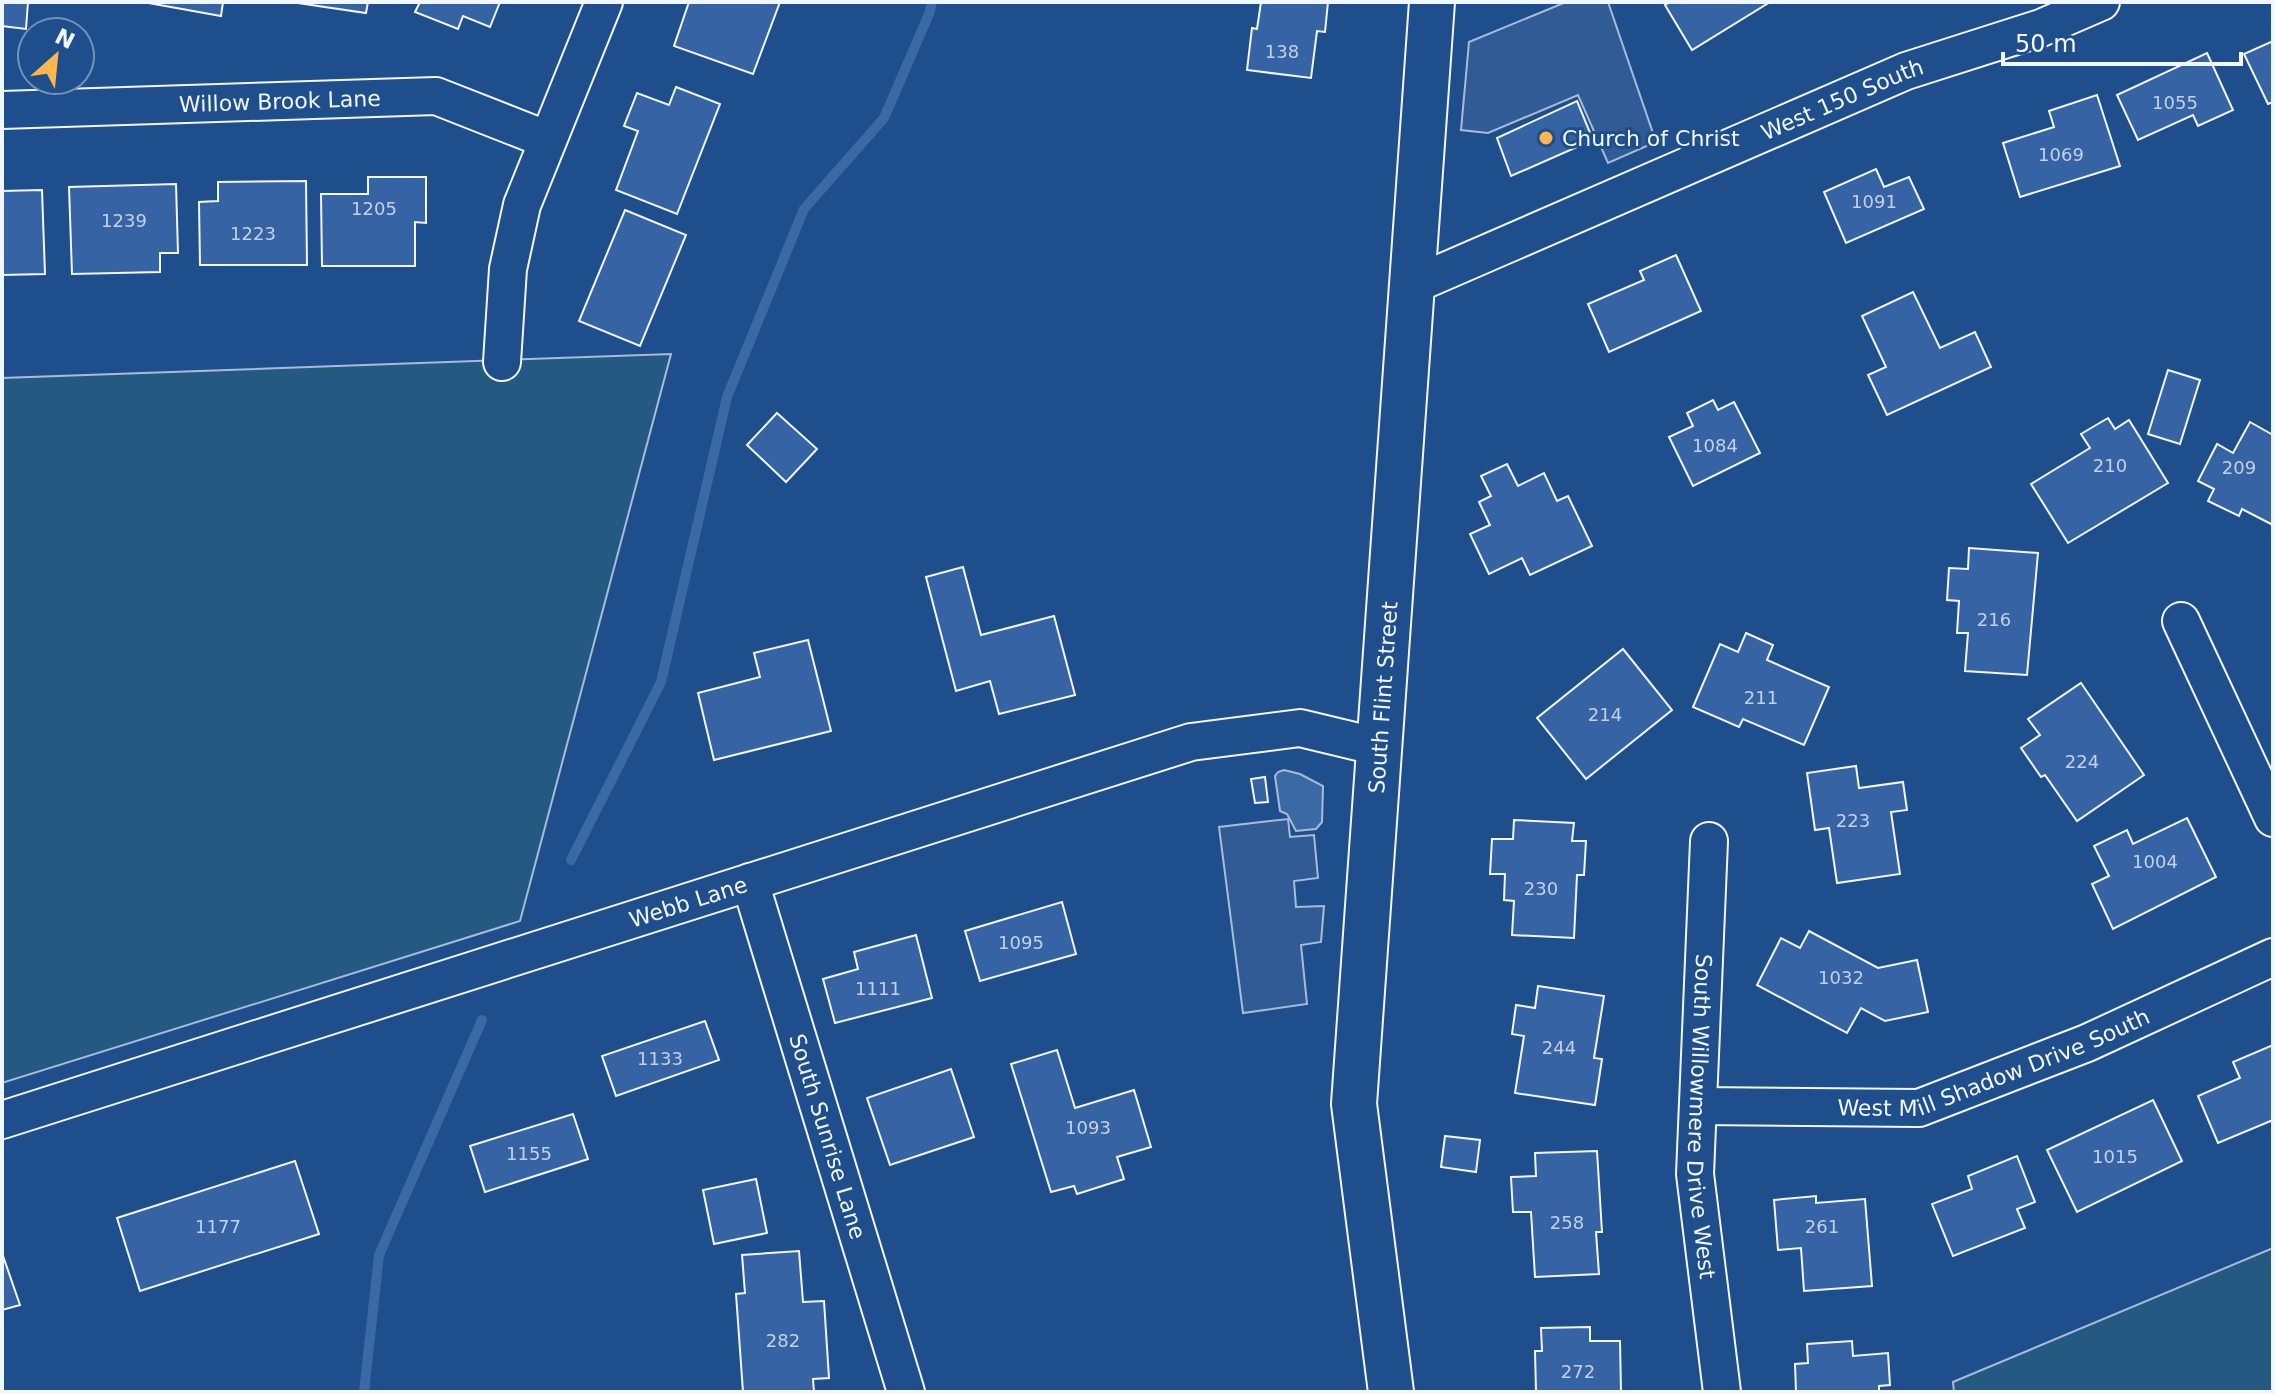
<svg xmlns="http://www.w3.org/2000/svg" width="2275" height="1394" viewBox="0 0 2275 1394" font-family="'DejaVu Sans',sans-serif">
	<style>
		.green { fill: #245a82; stroke: #a8bbd7; stroke-width: 2 }
		.parking { fill: #305b95; stroke: #a8bbd7; stroke-width: 2 }
		.water { fill: #3b69a3; stroke: #a8bbd7; stroke-width: 2 }
		.lines { fill: none; stroke-linecap: round; stroke-linejoin: round }
		.stream { stroke: #3b69a3; stroke-width: 10 }
		.building { fill: #3563a3; stroke: #f2f6ff; stroke-width: 2 }
		.minor-casing { stroke: #f2f6ff; stroke-width: 40 }
		.major-casing { stroke: #f2f6ff; stroke-width: 48 }
		.minor { stroke: #1f4e8c; stroke-width: 36 }
		.major { stroke: #1f4e8c; stroke-width: 44 }
		.poi-dot { fill: #ffb74d; stroke: #1f4e8c; stroke-width: 3 }
		.labels { text-anchor: middle; dominant-baseline: central; stroke-width: 6; stroke-linejoin: round; paint-order: stroke }
		.number-label { font-size: 18px; fill: #c3d1e8 }
		.street-label { font-size: 22px; fill: #f2f6ff; stroke: #1f4e8c }
		.poi-label { font-size: 22px; fill: #f2f6ff; stroke: #1f4e8c; text-anchor: start }
	</style>
	<rect width="100%" height="100%" fill="#1f4e8c"/>
	<!-- green -->
	<g class="green">
		<path d="M 671,354 L 520,921 L 2,1083 L 2,378 Z"/>
		<path d="M 2273,1248 L 2273,1392 L 1954,1392 L 1953,1382 Z"/>
	</g>
	<!-- parking -->
	<g class="parking">
		<path d="M 1566,2 L 1608,2 L 1656,142 L 1608,163 L 1578,95 L 1488,133 L 1461,130 L 1469,42 Z"/>
		<path d="M 1288,819 L 1290,837 L 1314,835 L 1318,878 L 1294,881 L 1296,907 L 1324,906 L 1321,942 L 1301,945 L 1307,1004 L 1243,1013 L 1219,827 Z"/>
	</g>
	<!-- water -->
	<path class="water" d="M 1284,770 L 1300,774 L 1323,786 L 1322,822 L 1316,829 L 1296,831 L 1287,814 L 1280,811 L 1275,776 L 1278,772 Z"/>
	<g class="lines">
		<!-- stream -->
		<g class="stream">
			<path d="M 571,860 L 661,682 L 727,397 L 804,209 L 884,118 L 929,14 L 932,2"/>
			<path d="M 364,1392 L 379,1255 L 482,1020"/>
		</g>
	</g>
	<!-- building -->
	<g class="building">
		<path d="M 2,2 L 28,2 L 26,29 L 2,26 Z"/>
		<path d="M 143,2 L 223,2 L 221,16 Z"/>
		<path d="M 291,2 L 368,2 L 366,13 Z"/>
		<path d="M 420,2 L 500,2 L 490,27 L 463,16 L 458,29 L 415,12 Z"/>
		<path d="M 689,2 L 780,2 L 753,74 L 674,46 Z"/>
		<path d="M 1261,2 L 1328,2 L 1325,32 L 1317,31 L 1311,78 L 1247,70 L 1252,28 L 1257,29 Z"/>
		<path d="M 1670,2 L 1770,2 L 1692,50 L 1665,5 Z"/>
		<path d="M 2273,41 L 2273,102 L 2268,104 L 2244,54 Z"/>
		<path d="M 2207,53 L 2233,110 L 2198,126 L 2193,115 L 2138,140 L 2117,95 Z"/>
		<path d="M 676,87 L 720,104 L 677,214 L 616,190 L 638,131 L 624,126 L 637,93 L 669,105 Z"/>
		<path d="M 2097,95 L 2120,166 L 2020,197 L 2003,143 L 2054,127 L 2049,111 Z"/>
		<path d="M 1577,101 L 1593,140 L 1511,176 L 1497,138 Z"/>
		<path d="M 1876,169 L 1884,187 L 1909,177 L 1924,209 L 1846,243 L 1824,192 Z"/>
		<path d="M 368,177 L 426,177 L 426,223 L 415,222 L 415,266 L 322,266 L 321,194 L 368,194 Z"/>
		<path d="M 306,181 L 307,265 L 200,265 L 199,202 L 218,201 L 218,182 Z"/>
		<path d="M 176,184 L 178,253 L 160,253 L 160,272 L 72,274 L 69,187 Z"/>
		<path d="M 42,190 L 45,274 L 2,275 L 2,191 Z"/>
		<path d="M 625,210 L 686,235 L 640,346 L 579,321 Z"/>
		<path d="M 1676,255 L 1701,311 L 1609,352 L 1588,304 L 1644,280 L 1640,271 Z"/>
		<path d="M 1913,292 L 1940,348 L 1975,332 L 1991,367 L 1887,415 L 1868,375 L 1886,367 L 1862,316 Z"/>
		<path d="M 2168,370 L 2200,380 L 2180,444 L 2148,434 Z"/>
		<path d="M 1713,400 L 1718,410 L 1734,402 L 1760,453 L 1693,486 L 1669,437 L 1693,426 L 1687,413 Z"/>
		<path d="M 777,413 L 817,449 L 786,482 L 747,445 Z"/>
		<path d="M 2108,418 L 2115,429 L 2129,420 L 2168,483 L 2068,543 L 2031,484 L 2090,448 L 2081,434 Z"/>
		<path d="M 2250,422 L 2273,435 L 2273,525 L 2242,509 L 2239,516 L 2208,501 L 2214,489 L 2198,481 L 2217,444 L 2233,453 Z"/>
		<path d="M 1507,464 L 1518,486 L 1544,473 L 1557,501 L 1568,496 L 1592,546 L 1530,575 L 1522,558 L 1489,574 L 1470,534 L 1490,525 L 1479,502 L 1491,496 L 1481,476 Z"/>
		<path d="M 1969,548 L 2038,553 L 2027,675 L 1965,671 L 1968,633 L 1957,633 L 1959,601 L 1947,600 L 1949,568 L 1968,569 Z"/>
		<path d="M 963,567 L 981,635 L 1054,616 L 1075,695 L 999,714 L 990,681 L 956,691 L 926,577 Z"/>
		<path d="M 1746,633 L 1773,645 L 1767,660 L 1829,687 L 1804,745 L 1743,719 L 1739,727 L 1693,707 L 1720,644 L 1738,652 Z"/>
		<path d="M 808,640 L 831,731 L 714,760 L 698,693 L 760,677 L 754,653 Z"/>
		<path d="M 1623,649 L 1672,710 L 1586,779 L 1537,718 Z"/>
		<path d="M 2081,683 L 2144,775 L 2077,821 L 2045,775 L 2041,777 L 2021,748 L 2040,735 L 2028,719 Z"/>
		<path d="M 1856,766 L 1859,788 L 1903,782 L 1907,810 L 1891,812 L 1900,874 L 1837,883 L 1829,828 L 1815,830 L 1807,773 Z"/>
		<path d="M 1265,777 L 1268,802 L 1255,803 L 1251,779 Z"/>
		<path d="M 2187,818 L 2216,877 L 2113,929 L 2092,884 L 2109,876 L 2094,846 L 2127,830 L 2133,844 Z"/>
		<path d="M 1514,820 L 1574,823 L 1572,841 L 1586,841 L 1584,875 L 1577,875 L 1574,938 L 1512,935 L 1514,901 L 1504,900 L 1505,874 L 1490,874 L 1492,839 L 1513,839 Z"/>
		<path d="M 1062,902 L 1076,954 L 980,981 L 965,931 Z"/>
		<path d="M 1809,931 L 1878,968 L 1917,960 L 1928,1012 L 1885,1021 L 1861,1008 L 1847,1033 L 1757,985 L 1781,938 L 1800,948 Z"/>
		<path d="M 916,935 L 932,998 L 835,1023 L 823,979 L 858,969 L 854,952 Z"/>
		<path d="M 1538,986 L 1604,996 L 1594,1058 L 1602,1059 L 1595,1105 L 1515,1093 L 1524,1036 L 1512,1034 L 1516,1005 L 1535,1008 Z"/>
		<path d="M 705,1021 L 719,1060 L 616,1096 L 602,1056 Z"/>
		<path d="M 2273,1045 L 2273,1120 L 2218,1143 L 2198,1096 L 2240,1078 L 2233,1062 Z"/>
		<path d="M 1057,1050 L 1075,1108 L 1134,1090 L 1151,1147 L 1117,1157 L 1124,1179 L 1077,1194 L 1074,1186 L 1051,1192 L 1011,1064 Z"/>
		<path d="M 951,1069 L 974,1137 L 890,1165 L 867,1098 Z"/>
		<path d="M 2153,1100 L 2182,1161 L 2077,1212 L 2047,1150 Z"/>
		<path d="M 573,1114 L 588,1159 L 485,1192 L 470,1146 Z"/>
		<path d="M 1445,1136 L 1480,1140 L 1476,1172 L 1441,1167 Z"/>
		<path d="M 1597,1151 L 1602,1232 L 1596,1232 L 1599,1274 L 1535,1277 L 1531,1212 L 1513,1212 L 1511,1177 L 1536,1176 L 1535,1153 Z"/>
		<path d="M 2017,1156 L 2035,1202 L 2017,1209 L 2025,1228 L 1953,1256 L 1932,1204 L 1972,1189 L 1968,1176 Z"/>
		<path d="M 295,1161 L 319,1234 L 140,1291 L 117,1218 Z"/>
		<path d="M 756,1179 L 767,1233 L 714,1244 L 703,1190 Z"/>
		<path d="M 1816,1196 L 1816,1203 L 1865,1199 L 1872,1286 L 1804,1291 L 1801,1248 L 1778,1250 L 1774,1200 Z"/>
		<path d="M 799,1251 L 803,1302 L 824,1301 L 829,1378 L 813,1379 L 814,1392 L 743,1392 L 736,1294 L 745,1293 L 742,1255 Z"/>
		<path d="M 2,1253 L 20,1305 L 2,1310 Z"/>
		<path d="M 1590,1327 L 1590,1341 L 1620,1341 L 1621,1392 L 1536,1392 L 1535,1351 L 1542,1351 L 1541,1328 Z"/>
		<path d="M 1852,1341 L 1853,1356 L 1888,1353 L 1890,1385 L 1879,1386 L 1879,1392 L 1796,1392 L 1795,1364 L 1808,1363 L 1807,1344 Z"/>
	</g>
	<g class="lines">
		<defs>
			<g id="minor">
				<path id="s1" d="M 2,110 L 436,96 L 548,140"/>
				<path id="s2" d="M 1411,286 L 1906,71 L 2041,28 L 2101,2"/>
				<path d="M 502,362 L 508,269 L 522,205 L 604,2"/>
				<path d="M 2181,621 L 2273,818"/>
				<path id="s3" d="M 1709,841 L 1695,1174 L 1722,1392"/>
				<path id="s4" d="M 750,882 L 906,1392"/>
				<path id="s5" d="M 1698,1106 L 1919,1108 L 2087,1043 L 2273,957"/>
				<path id="s6" d="M 2,1120 L 1191,742 L 1300,728 L 1379,747"/>
			</g>
			<g id="major">
				<path id="s7" d="M 1391,1392 L 1354,1104 L 1432,2"/>
			</g>
		</defs>
		<!-- minor casing -->
		<use href="#minor" class="minor-casing"/>
		<!-- major casing -->
		<use href="#major" class="major-casing"/>
		<!-- minor -->
		<use href="#minor" class="minor"/>
		<!-- major -->
		<use href="#major" class="major"/>
	</g>
	<!-- markers -->
	<circle class="poi-dot" cx="1546" cy="138" r="8"/>
	<g class="labels">
		<!-- number labels -->
		<g class="number-label">
			<text x="1282" y="51">138</text>
			<text x="2175" y="102">1055</text>
			<text x="2061" y="154">1069</text>
			<text x="1874" y="201">1091</text>
			<text x="374" y="208">1205</text>
			<text x="124" y="220">1239</text>
			<text x="253" y="233">1223</text>
			<text x="1715" y="445">1084</text>
			<text x="2110" y="465">210</text>
			<text x="2239" y="467">209</text>
			<text x="1994" y="619">216</text>
			<text x="1761" y="697">211</text>
			<text x="1605" y="714">214</text>
			<text x="2082" y="761">224</text>
			<text x="1853" y="820">223</text>
			<text x="2155" y="861">1004</text>
			<text x="1541" y="888">230</text>
			<text x="1021" y="942">1095</text>
			<text x="1841" y="977">1032</text>
			<text x="878" y="988">1111</text>
			<text x="1559" y="1047">244</text>
			<text x="660" y="1058">1133</text>
			<text x="1088" y="1127">1093</text>
			<text x="529" y="1153">1155</text>
			<text x="2115" y="1156">1015</text>
			<text x="1567" y="1222">258</text>
			<text x="218" y="1226">1177</text>
			<text x="1822" y="1226">261</text>
			<text x="783" y="1340">282</text>
			<text x="1578" y="1371">272</text>
		</g>
		<!-- street labels -->
		<g class="street-label">
			<text stroke="none"><textPath href="#s1" startOffset="278">Willow Brook Lane</textPath></text>
			<text stroke="none"><textPath href="#s2" startOffset="470">West 150 South</textPath></text>
			<text stroke="none"><textPath href="#s7" startOffset="698">South Flint Street</textPath></text>
			<text stroke="none"><textPath href="#s6" startOffset="720">Webb Lane</textPath></text>
			<text stroke="none"><textPath href="#s5" startOffset="304">West Mill Shadow Drive South</textPath></text>
			<text stroke="none"><textPath href="#s3" startOffset="276">South Willowmere Drive West</textPath></text>
			<text stroke="none"><textPath href="#s4" startOffset="266">South Sunrise Lane</textPath></text>
		</g>
		<!-- poi labels -->
		<g class="poi-label">
			<text x="1562" y="138">Church of Christ</text>
		</g>
	</g>
	<!-- border -->
	<rect width="2275" height="1394" fill="none" stroke="#f2f6ff" stroke-width="8"/>
	<!-- north arrow -->
	<g transform="translate(56 56) rotate(27)"><circle r="38" fill="#1f4e8c" stroke="#7391ba" stroke-width="2"/>
	<path d="M0-6L14 30L0 20L-14 30Z" fill="#ffb74d"/>
	<text y="-12" font-size="22" font-weight="bold" text-anchor="middle" fill="#f2f6ff">N</text>
	</g>
	<!-- scale -->
	<path d="M2003 52v12h238v-12" fill="none" stroke="#f2f6ff" stroke-width="4"/>
	<text x="2015" y="52" font-size="24" fill="#f2f6ff" stroke="#1f4e8c" stroke-width="6" paint-order="stroke">50 m</text>
</svg>
